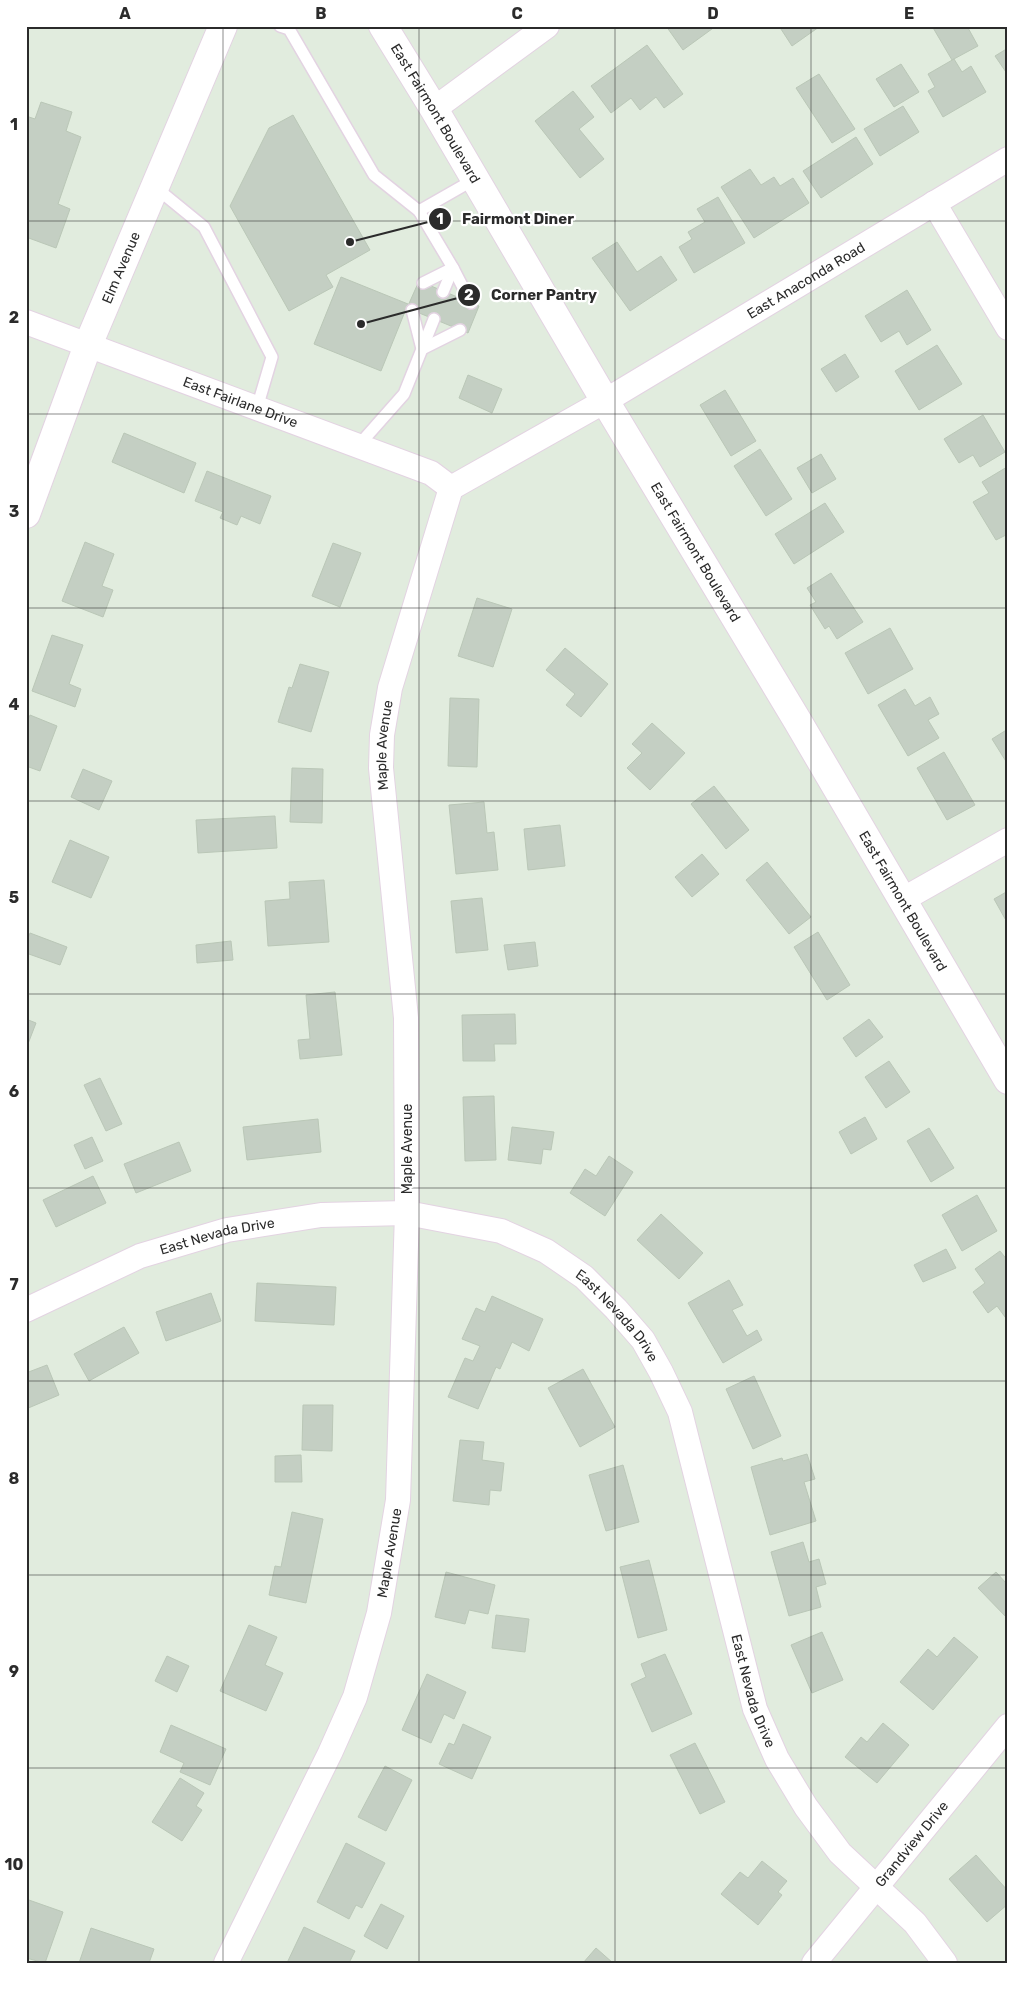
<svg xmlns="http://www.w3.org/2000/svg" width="1034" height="1989" viewBox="0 0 1034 1989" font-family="Rubik,sans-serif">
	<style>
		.building { fill: #c4cfc3; stroke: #bac7b7 }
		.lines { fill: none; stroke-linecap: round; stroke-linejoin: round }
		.service-casing { stroke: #e3d3e2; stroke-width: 14 }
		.minor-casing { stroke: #e3d3e2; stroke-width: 26 }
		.tertiary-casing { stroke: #e3d3e2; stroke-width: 30 }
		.service { stroke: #fff; stroke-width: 11 }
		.minor { stroke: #fff; stroke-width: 24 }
		.tertiary { stroke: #fff; stroke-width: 28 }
		.grid { fill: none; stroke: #2b2b2b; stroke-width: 1; stroke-opacity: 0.55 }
		.labels { text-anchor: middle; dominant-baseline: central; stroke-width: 4.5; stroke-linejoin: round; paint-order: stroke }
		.street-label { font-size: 14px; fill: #2b2b2b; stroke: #fff }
		.leader { fill: none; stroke: #2b2b2b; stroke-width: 2 }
		.callout-dot { fill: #2b2b2b; stroke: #fff; stroke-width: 2 }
		.mark-label { font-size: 15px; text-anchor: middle; font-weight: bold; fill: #fff }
		.callout-label { font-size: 15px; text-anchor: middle; font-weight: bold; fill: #2b2b2b; stroke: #fff; stroke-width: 4.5; stroke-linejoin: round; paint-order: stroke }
		.neatline { fill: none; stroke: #2b2b2b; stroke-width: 2 }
		.grid-label { font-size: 16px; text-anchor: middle; font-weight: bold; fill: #2b2b2b }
	</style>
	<rect width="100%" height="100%" fill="#e1ecde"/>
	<!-- building -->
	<g class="building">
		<path d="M 666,26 L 716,26 L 683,50 Z"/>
		<path d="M 779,26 L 819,26 L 819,27 L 792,46 Z"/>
		<path d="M 932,26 L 967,26 L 978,46 L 952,60 Z"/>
		<path d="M 647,45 L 683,94 L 664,108 L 656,97 L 640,110 L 631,98 L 611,113 L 591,86 Z"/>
		<path d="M 1008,48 L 1008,75 L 995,56 Z"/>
		<path d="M 954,59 L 962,72 L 971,66 L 986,92 L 943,117 L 928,91 L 935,87 L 928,74 Z"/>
		<path d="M 901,64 L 919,92 L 894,107 L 876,79 Z"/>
		<path d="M 819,74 L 855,129 L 832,143 L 796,88 Z"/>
		<path d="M 573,91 L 594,117 L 579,129 L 604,159 L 580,178 L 535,121 Z"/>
		<path d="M 41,102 L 72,112 L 66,131 L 81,137 L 58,204 L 70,209 L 56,248 L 26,237 L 26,116 L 35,119 Z"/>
		<path d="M 903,106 L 919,132 L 880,156 L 864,129 Z"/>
		<path d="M 293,115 L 370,250 L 326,275 L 333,287 L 289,311 L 230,206 L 269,128 Z"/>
		<path d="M 856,137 L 873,164 L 821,198 L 803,171 Z"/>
		<path d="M 750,169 L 761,185 L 774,177 L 780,186 L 793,178 L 809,203 L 754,238 L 721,187 Z"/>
		<path d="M 718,197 L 745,243 L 694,273 L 679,247 L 692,239 L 688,232 L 705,222 L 697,209 Z"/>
		<path d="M 617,242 L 637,272 L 661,256 L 677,280 L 630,311 L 592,258 Z"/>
		<path d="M 341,277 L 408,304 L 381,371 L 314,344 Z"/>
		<path d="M 419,281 L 479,306 L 468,333 L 407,308 Z"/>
		<path d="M 907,290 L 931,330 L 907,345 L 899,331 L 881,342 L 865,316 Z"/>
		<path d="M 937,345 L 962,384 L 919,410 L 895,371 Z"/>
		<path d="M 845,354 L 859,377 L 836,392 L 821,369 Z"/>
		<path d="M 468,375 L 502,389 L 492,413 L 459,398 Z"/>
		<path d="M 725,390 L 756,441 L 731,456 L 700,405 Z"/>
		<path d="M 983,415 L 1005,452 L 980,467 L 973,455 L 959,463 L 944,439 Z"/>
		<path d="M 124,433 L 196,463 L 184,493 L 112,462 Z"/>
		<path d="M 760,449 L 792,499 L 766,516 L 734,466 Z"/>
		<path d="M 821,454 L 836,479 L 812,493 L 797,468 Z"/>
		<path d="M 1007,467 L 1008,534 L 996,540 L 973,502 L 989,493 L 982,482 Z"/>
		<path d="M 207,471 L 271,496 L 260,524 L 241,516 L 237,525 L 220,518 L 223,512 L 195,501 Z"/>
		<path d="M 825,503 L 844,532 L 794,564 L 775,534 Z"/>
		<path d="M 85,542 L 114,554 L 102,586 L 113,590 L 103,617 L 62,601 Z"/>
		<path d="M 333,543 L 361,553 L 340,607 L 312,596 Z"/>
		<path d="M 831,573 L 863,622 L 837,639 L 829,626 L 825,629 L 810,605 L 816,602 L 807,588 Z"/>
		<path d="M 477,598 L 512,609 L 493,667 L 458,656 Z"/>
		<path d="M 890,628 L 913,669 L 868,694 L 845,653 Z"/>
		<path d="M 52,635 L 83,645 L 69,684 L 81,689 L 75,707 L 32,691 Z"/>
		<path d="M 565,648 L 608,684 L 581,717 L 566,705 L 575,694 L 546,670 Z"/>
		<path d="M 300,664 L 329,672 L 311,732 L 278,722 L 289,687 L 292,688 Z"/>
		<path d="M 905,689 L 915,706 L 930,697 L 939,714 L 928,720 L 939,738 L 908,756 L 878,705 Z"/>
		<path d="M 450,698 L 479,699 L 477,767 L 448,766 Z"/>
		<path d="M 30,715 L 57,726 L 40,771 L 26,766 L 26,725 Z"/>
		<path d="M 652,723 L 685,753 L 650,790 L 627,768 L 642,753 L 632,744 Z"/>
		<path d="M 1008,729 L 1008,763 L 1007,763 L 992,739 Z"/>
		<path d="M 944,752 L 975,805 L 947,820 L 917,768 Z"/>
		<path d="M 292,768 L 323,769 L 322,823 L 290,822 Z"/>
		<path d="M 83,769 L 112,781 L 99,810 L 71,797 Z"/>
		<path d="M 714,786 L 749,830 L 726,849 L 691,804 Z"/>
		<path d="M 484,802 L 487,833 L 494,832 L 498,870 L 456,874 L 449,805 Z"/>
		<path d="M 275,816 L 277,848 L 198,853 L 196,820 Z"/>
		<path d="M 560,825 L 565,866 L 528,870 L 524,829 Z"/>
		<path d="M 70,840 L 109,857 L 91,898 L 52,882 Z"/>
		<path d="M 702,854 L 719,874 L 692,897 L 675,877 Z"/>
		<path d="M 767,862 L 811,917 L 789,934 L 746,880 Z"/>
		<path d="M 324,880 L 329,942 L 268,946 L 265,901 L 290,899 L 289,882 Z"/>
		<path d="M 1008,891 L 1008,924 L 994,899 Z"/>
		<path d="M 482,898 L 488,950 L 456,953 L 451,901 Z"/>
		<path d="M 818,932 L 850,985 L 827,1000 L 794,947 Z"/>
		<path d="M 30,933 L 67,947 L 60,965 L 26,953 L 26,943 Z"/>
		<path d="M 231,941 L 233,960 L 197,963 L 196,945 Z"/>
		<path d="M 535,942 L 538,966 L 508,970 L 504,945 Z"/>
		<path d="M 335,992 L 342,1055 L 300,1059 L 298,1040 L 310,1039 L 306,995 Z"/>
		<path d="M 515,1014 L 516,1044 L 494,1044 L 495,1061 L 463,1061 L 462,1015 Z"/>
		<path d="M 26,1019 L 36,1023 L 26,1049 Z"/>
		<path d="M 869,1019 L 883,1037 L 856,1057 L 843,1038 Z"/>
		<path d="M 889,1061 L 910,1092 L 886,1108 L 865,1077 Z"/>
		<path d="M 100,1078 L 122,1124 L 106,1131 L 84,1085 Z"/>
		<path d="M 494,1096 L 496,1160 L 465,1161 L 463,1097 Z"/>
		<path d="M 865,1117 L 877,1139 L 851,1154 L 839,1132 Z"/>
		<path d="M 318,1119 L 321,1152 L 247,1160 L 243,1127 Z"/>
		<path d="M 512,1127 L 554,1132 L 551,1150 L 543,1149 L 541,1164 L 508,1160 Z"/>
		<path d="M 929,1128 L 954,1168 L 931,1182 L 907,1141 Z"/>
		<path d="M 92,1137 L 103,1161 L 85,1169 L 74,1145 Z"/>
		<path d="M 179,1142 L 191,1171 L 136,1193 L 124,1164 Z"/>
		<path d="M 609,1156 L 633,1172 L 605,1216 L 570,1193 L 585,1169 L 596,1176 Z"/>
		<path d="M 93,1176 L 106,1203 L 56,1227 L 43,1200 Z"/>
		<path d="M 977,1195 L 997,1231 L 962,1251 L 942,1215 Z"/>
		<path d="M 661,1214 L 703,1253 L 679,1279 L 637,1240 Z"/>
		<path d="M 946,1249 L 956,1268 L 923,1282 L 914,1265 Z"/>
		<path d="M 1000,1251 L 1008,1261 L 1008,1321 L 997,1306 L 988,1313 L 973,1292 L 985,1283 L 975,1269 Z"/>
		<path d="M 729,1280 L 743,1305 L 732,1310 L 747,1336 L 757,1330 L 762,1340 L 723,1363 L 688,1303 Z"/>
		<path d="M 257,1283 L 336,1287 L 334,1325 L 255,1321 Z"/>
		<path d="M 211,1293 L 221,1321 L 166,1341 L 156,1312 Z"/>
		<path d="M 492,1296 L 543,1319 L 529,1351 L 512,1342 L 500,1369 L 496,1367 L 478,1409 L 448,1397 L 465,1358 L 473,1361 L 480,1346 L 462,1339 L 476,1308 L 485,1312 Z"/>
		<path d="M 124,1327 L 139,1353 L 89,1381 L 74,1354 Z"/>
		<path d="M 47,1365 L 59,1395 L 26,1409 L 26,1373 Z"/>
		<path d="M 583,1369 L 615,1427 L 580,1447 L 548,1388 Z"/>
		<path d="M 754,1376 L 781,1436 L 753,1449 L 726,1389 Z"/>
		<path d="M 303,1405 L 333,1405 L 332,1451 L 302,1450 Z"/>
		<path d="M 460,1440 L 484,1442 L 482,1460 L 504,1463 L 501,1491 L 490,1490 L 489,1505 L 453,1501 Z"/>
		<path d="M 807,1454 L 815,1479 L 804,1482 L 816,1521 L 770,1535 L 751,1467 L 782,1458 L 783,1461 Z"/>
		<path d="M 301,1455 L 302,1482 L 275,1482 L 275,1456 Z"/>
		<path d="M 623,1465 L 639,1522 L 606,1531 L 589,1475 Z"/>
		<path d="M 292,1512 L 323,1519 L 306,1603 L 269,1595 L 275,1566 L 281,1567 Z"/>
		<path d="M 803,1542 L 809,1562 L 819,1559 L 826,1584 L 816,1587 L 821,1607 L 789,1616 L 771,1552 Z"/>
		<path d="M 649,1560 L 667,1630 L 638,1638 L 620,1567 Z"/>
		<path d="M 446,1572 L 495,1585 L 488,1614 L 469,1610 L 465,1624 L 435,1617 Z"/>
		<path d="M 996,1572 L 1006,1583 L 1008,1581 L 1008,1619 L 978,1588 Z"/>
		<path d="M 496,1615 L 529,1619 L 525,1652 L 492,1648 Z"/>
		<path d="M 249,1625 L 277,1637 L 265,1665 L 283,1673 L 266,1711 L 220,1691 Z"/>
		<path d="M 822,1632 L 843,1680 L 812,1693 L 791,1645 Z"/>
		<path d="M 954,1637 L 978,1657 L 933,1710 L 900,1682 L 928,1649 L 937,1657 Z"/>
		<path d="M 665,1654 L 692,1714 L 652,1732 L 631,1684 L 646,1677 L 641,1664 Z"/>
		<path d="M 167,1656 L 189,1666 L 177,1692 L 155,1681 Z"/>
		<path d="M 427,1674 L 466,1692 L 454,1719 L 444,1714 L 431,1743 L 402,1730 Z"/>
		<path d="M 883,1723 L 909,1745 L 877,1783 L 845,1757 L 861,1737 L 867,1742 Z"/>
		<path d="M 463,1724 L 491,1737 L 472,1779 L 439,1764 L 449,1743 L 454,1745 Z"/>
		<path d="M 171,1725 L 226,1749 L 210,1785 L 180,1772 L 184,1763 L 160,1752 Z"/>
		<path d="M 695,1743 L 725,1802 L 700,1814 L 670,1755 Z"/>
		<path d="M 385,1766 L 412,1780 L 386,1831 L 358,1817 Z"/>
		<path d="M 180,1778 L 204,1793 L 196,1806 L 202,1810 L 182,1841 L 152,1822 Z"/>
		<path d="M 346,1843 L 385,1863 L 362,1908 L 356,1905 L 349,1919 L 317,1902 Z"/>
		<path d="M 976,1855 L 1008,1891 L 1008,1904 L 987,1922 L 949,1879 Z"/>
		<path d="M 762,1861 L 787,1881 L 778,1892 L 782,1895 L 758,1925 L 721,1894 L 740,1872 L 748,1878 Z"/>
		<path d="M 26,1899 L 63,1912 L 45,1963 L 26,1958 Z"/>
		<path d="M 381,1904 L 404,1916 L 387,1949 L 364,1936 Z"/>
		<path d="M 304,1927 L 355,1951 L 349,1963 L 287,1963 Z"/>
		<path d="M 91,1928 L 154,1949 L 149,1963 L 79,1963 Z"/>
		<path d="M 596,1948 L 613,1963 L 583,1963 Z"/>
	</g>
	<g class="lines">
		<defs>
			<g id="service">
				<path d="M 280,26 L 289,29 L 374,175 L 419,211 L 453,268 L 443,292"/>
				<path d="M 155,187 L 204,227 L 272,357 L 257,408"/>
				<path d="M 419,211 L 475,179"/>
				<path d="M 423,283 L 453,268 L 471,303"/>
				<path d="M 412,310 L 422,349 L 460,330"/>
				<path d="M 358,446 L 404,394 L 434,319"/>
			</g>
			<g id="minor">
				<path d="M 434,109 L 547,26"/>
				<path d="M 934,203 L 1008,328"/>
				<path id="s1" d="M 26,322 L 431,473 L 451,488"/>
				<path d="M 902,900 L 1008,840"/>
				<path id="s2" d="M 26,1310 L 140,1256 L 227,1230 L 321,1215 L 407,1213 L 501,1231 L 546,1251 L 584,1277 L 616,1309 L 643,1340 L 661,1372 L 680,1412 L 755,1709 L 777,1759 L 806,1807 L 840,1853 L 915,1923 L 945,1963"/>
				<path id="s3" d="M 226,1963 L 330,1753 L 355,1697 L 379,1613 L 398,1500 L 407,1213 L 406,1018 L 381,768 L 382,735 L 390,688 L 451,488 L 605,401 L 1008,159"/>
				<path id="s4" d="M 814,1963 L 1008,1726"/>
			</g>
			<g id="tertiary">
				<path id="s5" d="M 383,26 L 434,109 L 605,401 L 797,720 L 1008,1080"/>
				<path id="s6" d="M 26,514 L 88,345 L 223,26"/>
			</g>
		</defs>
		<!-- service casing -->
		<use href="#service" class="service-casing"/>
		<!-- minor casing -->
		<use href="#minor" class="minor-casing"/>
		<!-- tertiary casing -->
		<use href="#tertiary" class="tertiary-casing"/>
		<!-- service -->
		<use href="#service" class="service"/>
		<!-- minor -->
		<use href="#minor" class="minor"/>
		<!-- tertiary -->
		<use href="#tertiary" class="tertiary"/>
	</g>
	<!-- grid -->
	<path class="grid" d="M 223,26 L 223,1963M 419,26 L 419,1963M 615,26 L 615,1963M 811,26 L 811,1963M 26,221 L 1008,221M 26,414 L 1008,414M 26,608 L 1008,608M 26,801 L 1008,801M 26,994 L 1008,994M 26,1188 L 1008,1188M 26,1381 L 1008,1381M 26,1575 L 1008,1575M 26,1768 L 1008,1768"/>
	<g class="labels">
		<!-- street labels -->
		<g class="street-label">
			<text stroke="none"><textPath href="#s5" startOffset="102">East Fairmont Boulevard</textPath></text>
			<text stroke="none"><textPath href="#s6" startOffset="264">Elm Avenue</textPath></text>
			<text stroke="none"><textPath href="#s3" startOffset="1932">East Anaconda Road</textPath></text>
			<text stroke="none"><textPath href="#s1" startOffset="229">East Fairlane Drive</textPath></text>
			<text stroke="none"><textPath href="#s5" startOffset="612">East Fairmont Boulevard</textPath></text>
			<text stroke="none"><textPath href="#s3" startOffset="1254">Maple Avenue</textPath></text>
			<text stroke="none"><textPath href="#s5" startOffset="1018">East Fairmont Boulevard</textPath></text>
			<text transform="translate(407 1149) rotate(-90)">Maple Avenue</text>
			<text stroke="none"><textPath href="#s2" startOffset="206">East Nevada Drive</textPath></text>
			<text stroke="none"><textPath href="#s2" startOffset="640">East Nevada Drive</textPath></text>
			<text stroke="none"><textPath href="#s3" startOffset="444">Maple Avenue</textPath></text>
			<text stroke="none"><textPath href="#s2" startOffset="1045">East Nevada Drive</textPath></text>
			<text stroke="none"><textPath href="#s4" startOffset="154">Grandview Drive</textPath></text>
		</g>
	</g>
	<!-- callouts -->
	<path class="leader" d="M350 242L440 219M361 324L469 295"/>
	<g class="callout-dot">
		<circle cx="350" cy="242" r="5"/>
		<circle cx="361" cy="324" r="5"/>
		<circle cx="440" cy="219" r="12"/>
		<circle cx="469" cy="295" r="12"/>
	</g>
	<g class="mark-label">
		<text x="440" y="224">1</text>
		<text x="469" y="300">2</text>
	</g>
	<g class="callout-label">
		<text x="518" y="224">Fairmont Diner</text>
		<text x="544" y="300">Corner Pantry</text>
	</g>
	<!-- border -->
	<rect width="1034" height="1989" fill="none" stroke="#ffffff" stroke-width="55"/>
	<rect x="28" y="28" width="978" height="1934" class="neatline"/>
	<g class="grid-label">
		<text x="125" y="19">A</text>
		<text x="321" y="19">B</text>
		<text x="517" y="19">C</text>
		<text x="713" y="19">D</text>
		<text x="909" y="19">E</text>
		<text x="14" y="130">1</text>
		<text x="14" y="323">2</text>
		<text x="14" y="517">3</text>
		<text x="14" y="710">4</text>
		<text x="14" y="903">5</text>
		<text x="14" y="1097">6</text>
		<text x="14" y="1290">7</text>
		<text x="14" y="1484">8</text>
		<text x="14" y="1677">9</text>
		<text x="14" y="1870">10</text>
	</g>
</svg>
